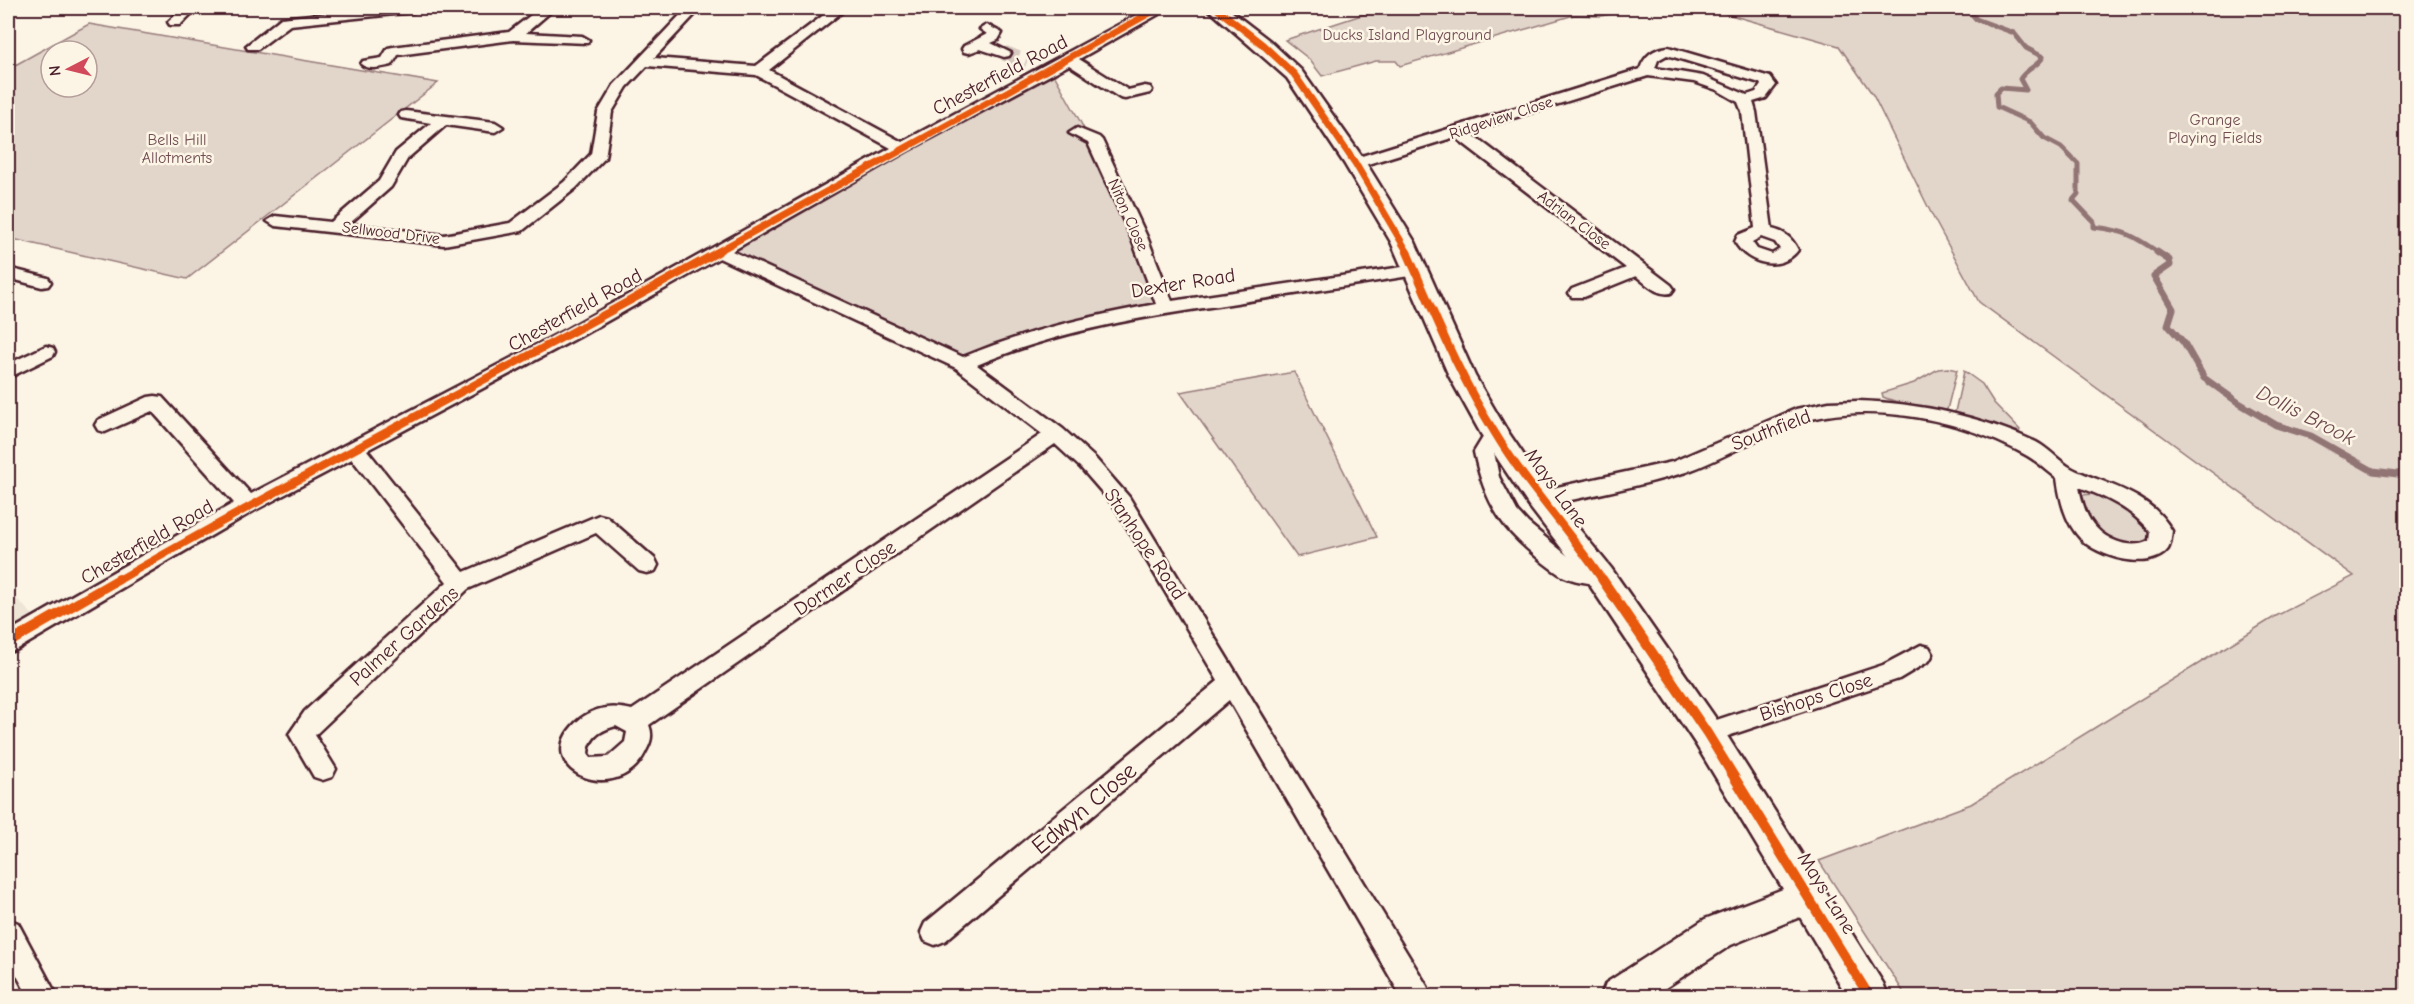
<svg xmlns="http://www.w3.org/2000/svg" width="2414" height="1004" viewBox="0 0 2414 1004" font-family="'Comic Neue',sans-serif">
	<style>
		.built { fill: #eee5d7 }
		.green { fill: #e2d5ca; stroke: #967a7a; stroke-width: 1.5; fill-rule: evenodd }
		.lines { fill: none; stroke-linecap: round; stroke-linejoin: round }
		.stream-far1 { stroke: #917474; stroke-width: 5 }
		.stream { stroke: #917474; stroke-width: 7 }
		.street-tunnel { stroke: #d8cac0; stroke-width: 15; stroke-dasharray: 15 8; stroke-linecap: butt }
		.street-casing { stroke: #4a1f2b; stroke-width: 5 }
		.secondary-casing { stroke: #4a1f2b; stroke-width: 5 }
		.street { fill: #fcf5e5; fill-rule: evenodd }
		.secondary { fill: #fcf5e5; fill-rule: evenodd }
		.cycleway-far2-casing { stroke: #fcf5e5; stroke-width: 10 }
		.cycleway-far1-casing { stroke: #fcf5e5; stroke-width: 12 }
		.cycleway-casing { stroke: #fcf5e5; stroke-width: 14 }
		.cycleway-far2 { stroke: #e8590c; stroke-width: 7 }
		.cycleway-far1 { stroke: #e8590c; stroke-width: 8 }
		.cycleway { stroke: #e8590c; stroke-width: 10 }
		.labels { text-anchor: middle; dominant-baseline: central; stroke-width: 5; stroke-linejoin: round; paint-order: stroke }
		.far-park-label { font-size: 16px; fill: #704c53; stroke: #fcf5e5 }
		.far-street-label { font-size: 16px; fill: #4a1f2b; stroke: #fcf5e5 }
		.street-label { font-size: 20px; fill: #4a1f2b; stroke: #fcf5e5 }
		.water-label { font-size: 21px; font-style: italic; fill: #6d4950; stroke: #fcf5e5 }
		.near-street-label { font-size: 24px; fill: #4a1f2b; stroke: #fcf5e5 }
	</style>
	<rect width="100%" height="100%" fill="#fcf5e5"/>
	<filter id="ink" filterUnits="userSpaceOnUse"><feTurbulence type="fractalNoise" baseFrequency=".0167" numOctaves="2"/><feDisplacementMap in="SourceGraphic" scale="12" xChannelSelector="R" yChannelSelector="G"/><feConvolveMatrix kernelMatrix="1 2 1 2 8 2 1 2 1" color-interpolation-filters="sRGB"/></filter>
	<g filter="url(#ink)">
		<!-- built -->
		<path class="built" d="M 8,590 L 41,623 L 8,643 Z"/>
		<!-- green -->
		<g class="green">
			<path d="M 1383,8 L 1638,8 L 1601,16 L 1574,15 L 1400,66 L 1396,61 L 1376,61 L 1322,76 L 1309,59 L 1285,40 Z"/>
			<path d="M 1706,8 L 2406,8 L 2406,996 L 1906,996 L 1819,861 L 1971,804 L 2276,616 L 2354,576 L 1979,302 L 1934,219 L 1873,95 L 1839,46 Z"/>
			<path d="M 89,24 L 438,83 L 187,279 L 8,238 L 8,69 ZM 51,51 L 87,51 L 87,87 L 51,87 Z"/>
			<path d="M 1051,69 L 1081,123 L 1139,237 L 1166,308 L 963,364 L 718,251 Z"/>
			<path d="M 1948,368 L 1957,370 L 1947,410 C 1930,407 1897,404 1883,397 L 1882,393 L 1914,383 L 1938,369 Z"/>
			<path d="M 1964,371 L 1982,384 L 1994,403 L 2020,430 L 2019,432 L 1955,412 Z"/>
			<path d="M 1294,372 L 1377,537 L 1297,557 L 1180,392 Z"/>
			<path d="M 2094,494 C 2118,500 2133,511 2150,529 L 2150,536 C 2127,564 2082,526 2081,495 Z"/>
		</g>
		<g class="lines">
			<!-- stream-far1 -->
			<path class="stream-far1" d="M 1967,8 L 1976,19 L 2014,33 L 2026,48 L 2043,57 C 2037,67 2027,68 2020,79 L 2026,90 L 2001,88 L 1996,93 L 1997,107 L 2030,122 L 2044,138 L 2061,147 L 2078,164 L 2078,194 L 2073,200 L 2094,222 L 2094,227 C 2126,231 2133,235 2159,253"/>
			<!-- stream -->
			<path class="stream" d="M 2157,252 L 2169,260 L 2170,265 L 2154,276 L 2173,309 L 2168,325 L 2184,343 L 2204,378 L 2239,403 L 2276,425 L 2311,436 L 2373,471 L 2406,475"/>
			<!-- street-tunnel -->
			<path class="street-tunnel" d="M 1004,53 L 1027,62"/>
			<defs>
				<g id="street">
					<path d="M 183,8 L 197,8 L 180,25 L 170,25 L 168,22 Z"/>
					<path d="M 379,8 L 420,8 L 413,12 L 290,25 L 258,49 L 248,49 L 246,46 L 281,18 Z"/>
					<path d="M 540,8 L 555,8 L 526,33 L 582,36 L 589,40 L 587,43 L 513,40 L 398,55 L 392,65 C 383,67 368,71 361,64 L 363,61 L 382,58 L 388,48 L 393,47 L 509,32 Z"/>
					<path d="M 687,8 L 701,8 L 654,58 L 756,66 L 833,8 L 847,8 L 769,70 L 902,142 L 1150,8 L 1165,8 L 1164,11 L 1079,59 L 1128,90 L 1145,86 L 1150,87 L 1152,90 L 1150,93 L 1125,99 L 1120,98 L 1069,65 L 907,151 L 732,251 L 963,357 C 1028,330 1087,317 1156,304 L 1131,237 L 1088,143 L 1069,133 L 1077,128 L 1099,137 L 1102,140 L 1147,237 L 1172,301 L 1416,265 L 1422,266 L 1425,270 L 1422,274 L 1416,275 C 1354,285 1292,294 1230,304 C 1142,317 1060,330 977,365 L 1063,429 L 1095,458 L 1129,497 L 1427,986 L 1431,996 L 1401,996 L 1229,700 L 945,941 L 935,945 L 925,941 L 921,932 L 925,923 L 1218,681 L 1115,507 L 1081,468 L 1055,444 L 649,725 C 653,735 651,742 646,751 C 618,811 523,767 580,719 C 595,707 614,705 632,710 L 1042,434 L 956,368 L 719,258 L 579,337 L 367,450 L 464,572 L 599,515 L 607,517 L 655,559 L 658,565 L 655,571 L 647,573 L 639,571 L 596,533 L 468,589 L 315,735 L 336,769 L 332,777 L 323,780 L 314,777 L 289,734 L 305,711 L 447,582 L 352,459 L 255,510 L 16,650 L 8,652 L 8,632 L 234,503 L 152,411 L 105,432 L 98,430 L 95,425 L 98,420 L 148,397 L 155,396 L 162,397 L 251,494 L 567,329 L 891,148 L 756,75 L 647,66 L 627,87 L 612,112 L 605,158 L 576,188 L 522,231 L 444,245 L 275,226 L 267,221 L 275,216 L 331,222 L 379,181 L 396,152 L 431,123 L 401,118 L 399,115 L 401,112 L 406,111 L 495,122 L 503,127 L 495,132 L 446,125 L 408,158 L 391,187 L 349,224 L 444,235 L 510,223 L 564,182 L 591,154 L 598,112 L 614,85 ZM 616,726 L 627,732 L 625,742 L 608,757 L 591,758 L 588,754 C 589,737 601,730 616,726 Z"/>
					<path d="M 987,25 L 1002,33 L 998,40 L 991,43 L 1011,53 L 1009,56 L 1004,57 L 980,49 L 969,53 L 964,52 L 962,49 L 964,46 L 987,34 L 980,29 Z"/>
					<path d="M 1668,47 L 1770,77 L 1776,85 L 1766,98 L 1753,102 L 1756,112 L 1772,229 C 1785,232 1792,238 1798,250 C 1781,273 1747,264 1735,242 L 1738,235 L 1755,228 L 1742,112 L 1738,102 L 1717,90 L 1694,82 L 1648,76 L 1469,132 L 1671,285 L 1674,289 L 1671,293 C 1657,296 1647,284 1636,276 L 1584,297 L 1572,297 L 1569,293 L 1572,289 L 1626,268 L 1455,137 L 1355,168 L 1347,163 L 1349,160 L 1640,69 C 1645,55 1653,49 1668,47 ZM 1667,55 L 1760,83 L 1761,85 L 1756,92 L 1747,95 L 1703,76 L 1655,68 L 1658,60 ZM 1761,237 L 1775,242 L 1780,249 L 1772,254 L 1757,249 L 1752,242 Z"/>
					<path d="M 8,268 L 48,278 L 51,282 L 48,286 L 42,287 L 8,278 Z"/>
					<path d="M 46,346 L 53,348 L 55,352 L 53,356 L 8,378 L 8,364 Z"/>
					<path d="M 1858,401 C 1919,403 1980,416 2036,442 C 2051,450 2062,465 2077,471 C 2112,486 2152,495 2172,531 C 2171,537 2171,544 2168,549 C 2150,573 2096,556 2080,538 C 2065,522 2060,499 2057,478 C 2046,470 2036,460 2024,454 C 1963,420 1876,402 1807,420 C 1765,431 1727,458 1686,472 C 1638,487 1588,496 1539,507 L 1532,504 L 1529,499 L 1532,494 L 1539,491 L 1672,462 L 1796,409 L 1829,402 ZM 2079,487 C 2106,497 2132,509 2150,532 L 2149,541 C 2128,551 2101,538 2090,520 C 2084,510 2081,498 2079,487 Z"/>
					<path d="M 1495,427 L 1502,429 L 1505,434 L 1494,452 L 1499,477 L 1517,511 L 1528,523 L 1575,562 L 1608,570 L 1611,576 L 1608,582 C 1596,586 1570,581 1559,574 C 1541,562 1513,538 1501,520 C 1487,500 1479,476 1474,452 L 1488,429 Z"/>
					<path d="M 1921,645 L 1929,647 L 1933,654 L 1929,661 L 1899,679 L 1707,743 L 1698,740 L 1695,733 L 1698,726 L 1883,665 Z"/>
					<path d="M 8,919 L 18,923 L 57,996 L 28,996 L 8,959 Z"/>
				</g>
				<path id="secondary" d="M 1207,8 L 1227,8 L 1270,41 L 1301,70 L 1363,158 L 1415,242 L 1475,376 L 1506,429 L 1549,492 L 1611,568 L 1719,723 L 1883,983 L 1888,996 L 1847,996 L 1800,917 L 1731,945 L 1653,996 L 1601,996 L 1606,983 L 1705,919 L 1783,889 L 1695,743 L 1589,584 L 1529,506 L 1481,434 L 1449,376 L 1391,242 L 1344,163 L 1287,78 Z"/>
			</defs>
			<!-- street casing -->
			<use href="#street" class="street-casing"/>
			<!-- secondary casing -->
			<use href="#secondary" class="secondary-casing"/>
			<!-- street -->
			<use href="#street" class="street"/>
			<!-- secondary -->
			<use href="#secondary" class="secondary"/>
			<defs>
				<g id="cycleway-far2">
					<path d="M 1216,8 L 1263,45 L 1294,74 L 1355,163 L 1408,253"/>
					<path d="M 715,253 L 1159,8"/>
				</g>
				<g id="cycleway-far1">
					<path d="M 1407,252 C 1434,313 1459,376 1495,433 C 1527,486 1569,530 1603,581"/>
					<path d="M 117,581 C 315,467 518,364 718,252"/>
				</g>
				<g id="cycleway">
					<path d="M 1602,579 L 1707,733 L 1869,996"/>
					<path d="M 8,643 L 119,579"/>
				</g>
			</defs>
			<!-- cycleway-far2 casing -->
			<use href="#cycleway-far2" class="cycleway-far2-casing"/>
			<!-- cycleway-far1 casing -->
			<use href="#cycleway-far1" class="cycleway-far1-casing"/>
			<!-- cycleway casing -->
			<use href="#cycleway" class="cycleway-casing"/>
			<!-- cycleway-far2 -->
			<use href="#cycleway-far2" class="cycleway-far2"/>
			<!-- cycleway-far1 -->
			<use href="#cycleway-far1" class="cycleway-far1"/>
			<!-- cycleway -->
			<use href="#cycleway" class="cycleway"/>
		</g>
	</g>
	<g class="labels">
		<!-- far-park labels -->
		<g class="far-park-label">
			<text x="1407" y="35">Ducks Island Playground</text>
			<text x="2215" y="120">Grange<tspan x="2215" dy="18">Playing Fields</tspan></text>
			<text x="177" y="140">Bells Hill<tspan x="177" dy="18">Allotments</tspan></text>
		</g>
		<!-- far-street labels -->
		<g class="far-street-label">
			<text transform="translate(1501 118) rotate(-18)">Ridgeview Close</text>
			<text transform="translate(1128 215) rotate(66)">Niton Close</text>
			<text transform="translate(1574 220) rotate(37)">Adrian Close</text>
			<text transform="translate(391 233) rotate(7)">Sellwood Drive</text>
		</g>
		<!-- street labels -->
		<g class="street-label">
			<text transform="translate(1000 75) rotate(-28)">Chesterfield Road</text>
			<text transform="translate(1183 283) rotate(-9)">Dexter Road</text>
			<text transform="translate(575 310) rotate(-29)">Chesterfield Road</text>
			<text transform="translate(1771 430) rotate(-21)">Southfield</text>
			<text transform="translate(1556 488) rotate(54)">Mays Lane</text>
			<text transform="translate(147 542) rotate(-30)">Chesterfield Road</text>
			<text transform="translate(1145 544) rotate(56)">Stanhope Road</text>
			<text transform="translate(845 578) rotate(-34)">Dormer Close</text>
			<text transform="translate(404 636) rotate(-42)">Palmer Gardens</text>
			<text transform="translate(1816 697) rotate(-18)">Bishops Close</text>
			<text transform="translate(1827 893) rotate(58)">Mays Lane</text>
		</g>
		<!-- water labels -->
		<g class="water-label">
			<text transform="translate(2306 415) rotate(27)">Dollis Brook</text>
		</g>
		<!-- near-street labels -->
		<g class="near-street-label">
			<text transform="translate(1084 808) rotate(-40)">Edwyn Close</text>
		</g>
	</g>
	<!-- margin -->
	<rect width="2414" height="1004" fill="none" stroke="#fcf5e5" stroke-width="30"/>
	<rect x="15" y="15" width="2384" height="974" fill="none" stroke="#4a1f2b" stroke-width="2" filter="url(#ink)"/>
	<!-- north arrow -->
	<g transform="translate(69 69) rotate(263)"><circle r="28" fill="#fcf5e5" stroke="#b59f9b" stroke-width="1.5"/>
	<path d="M0-4.5L10 22L0 15L-10 22Z" fill="#d1495b"/>
	<text y="-9" font-size="16" font-weight="bold" text-anchor="middle" fill="#4a1f2b">N</text>
	</g>
</svg>
